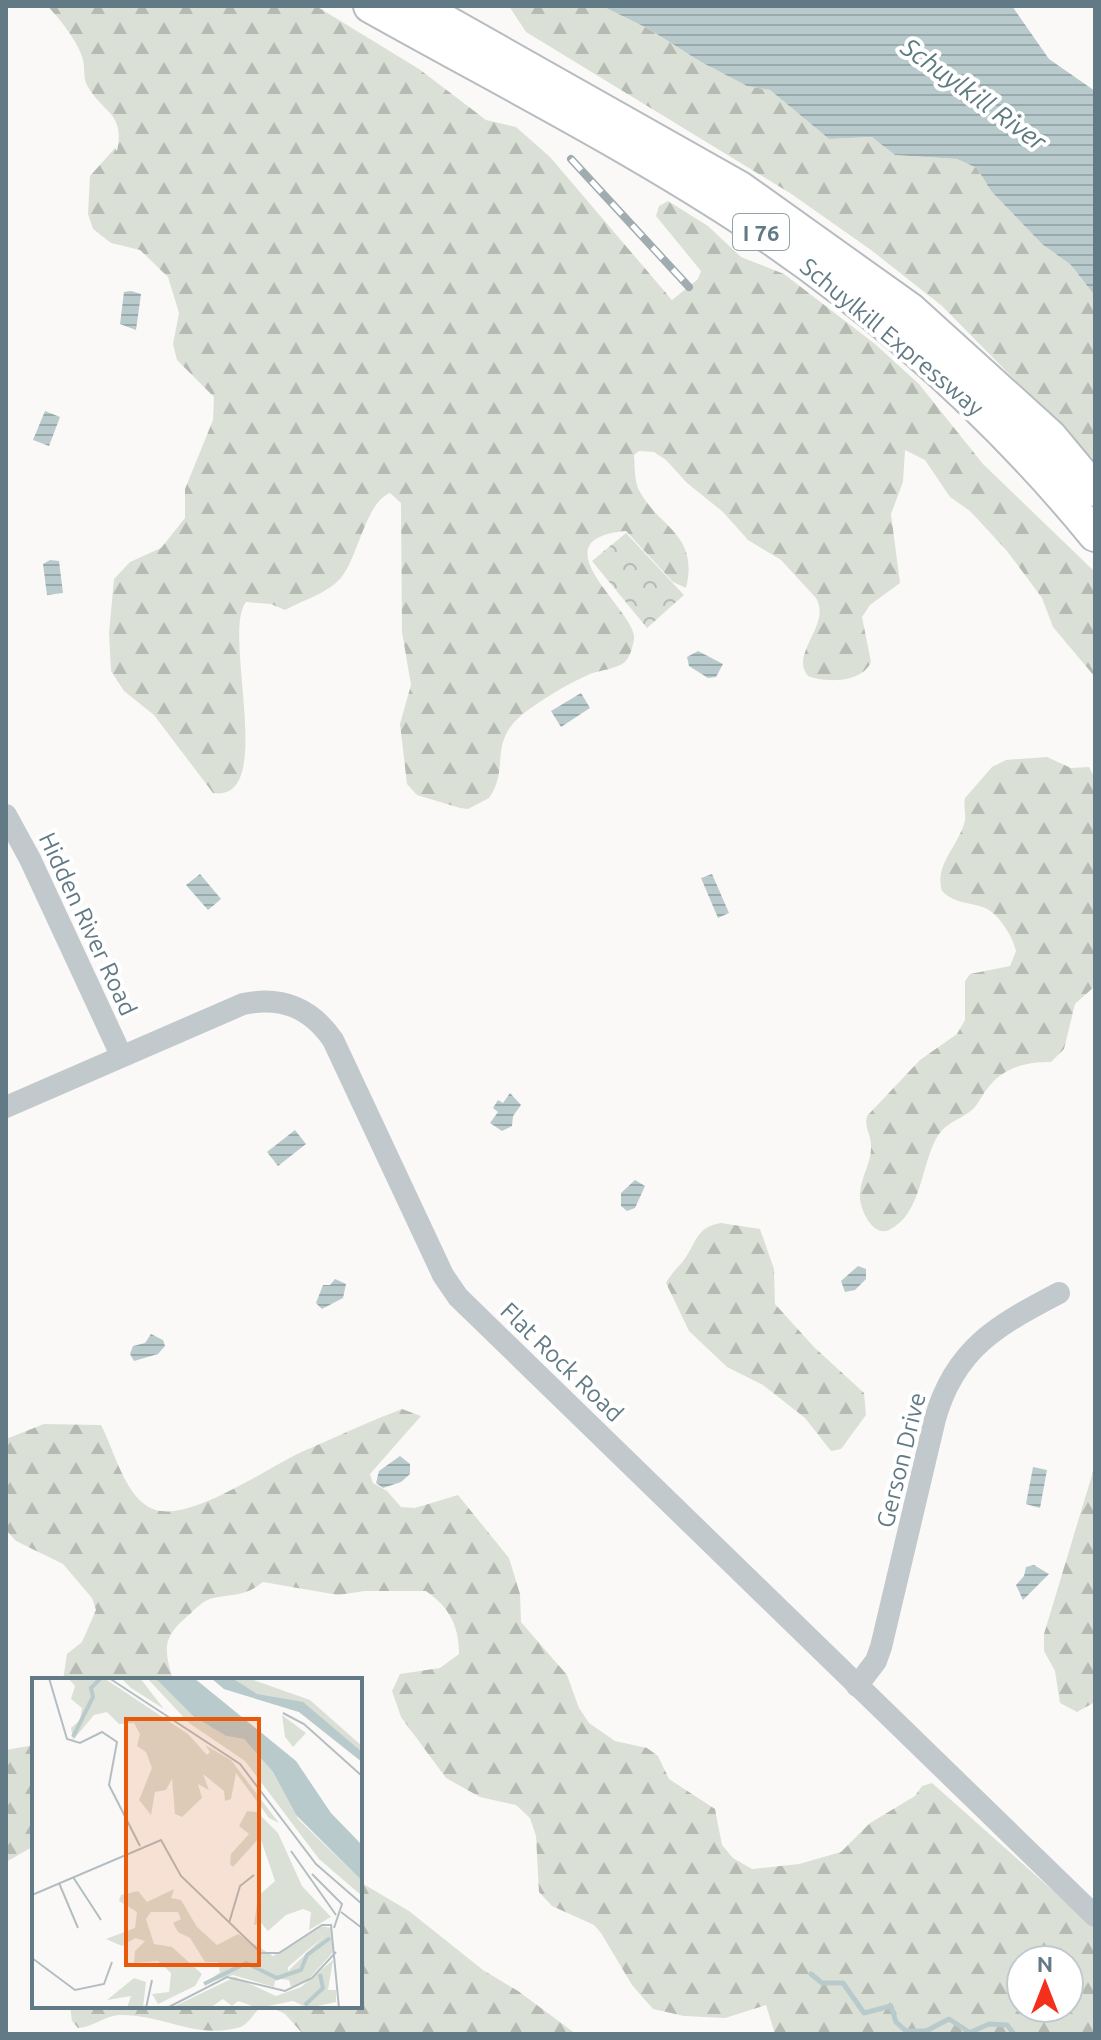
<svg xmlns="http://www.w3.org/2000/svg" width="1101" height="2040" viewBox="0 0 1101 2040" font-family="Ubuntu,sans-serif">
	<style>
		.forest { fill: url(#forest-firs); fill-rule: evenodd }
		.park { fill: url(#park-crowns) }
		.water { fill: url(#water-rules) }
		.lines { fill: none; stroke-linecap: round; stroke-linejoin: round }
		.stream { stroke: #b9cacc; stroke-width: 5 }
		.highway-casing { stroke: #b6bcbf; stroke-width: 36 }
		.minor { stroke: #c2c9cc; stroke-width: 22 }
		.highway { stroke: #fff; stroke-width: 32 }
		.rail-casing { stroke: #a1acb1; stroke-width: 8 }
		.rail { stroke: #fff; stroke-width: 5; stroke-dasharray: 15; stroke-linecap: butt }
		.labels { text-anchor: middle; dominant-baseline: central; stroke-width: 8; stroke-linejoin: round; paint-order: stroke }
		.shield { fill: #fff; stroke: #91a2aa; stroke-width: 2 }
		.shield-label { font-size: 22px; font-weight: bold; fill: #627a85 }
		.street-label { font-size: 24px; fill: #627a85; stroke: #fff }
		.water-label { font-size: 26px; font-style: italic; fill: #5d7a7e; stroke: #fff }
		.inset-river { fill: none; stroke: #b9cacc; stroke-width: 4 }
		.inset-road { fill: none; stroke: #b4bec2; stroke-width: 2 }
		.view { fill: #e8590c; fill-opacity: 0.15; stroke: #e8590c; stroke-width: 4 }
		.inset-edge { fill: none; stroke: #627a85; stroke-width: 4 }
	</style>
	<defs>
		<pattern id="forest-firs" width="22" height="20" patternUnits="userSpaceOnUse" patternTransform="scale(2)"><rect width="22" height="20" fill="#dbe0d6"/><path d="M5 1l3.5 6h-7zM16 11l3.5 6h-7z" fill="#b5bbb3"/></pattern>
		<pattern id="park-crowns" width="20" height="18" patternUnits="userSpaceOnUse" patternTransform="scale(2)"><rect width="20" height="18" fill="#dbe0d6"/><path d="M2 6a3 3 0 1 1 6 0M12 15a3 3 0 1 1 6 0" fill="none" stroke="#b5bbb3"/></pattern>
		<pattern id="water-rules" width="6" height="5" patternUnits="userSpaceOnUse" patternTransform="scale(2)"><rect width="6" height="5" fill="#b9cacc"/><path d="M0 2.5h6" fill="none" stroke="#9aa9ab"/></pattern>
	</defs>
	<rect width="100%" height="100%" fill="#faf9f7"/>
	<!-- forest -->
	<g class="forest">
		<path d="M 47,6 L 316,6 L 419,69 L 486,120 L 516,127 L 550,157 L 672,300 L 698,279 L 701,271 L 656,216 L 659,206 L 668,201 L 708,226 L 741,257 L 784,274 L 875,344 L 919,384 L 983,464 L 1095,572 L 1095,677 L 1053,627 L 1042,598 L 1007,551 L 970,511 L 950,497 L 925,460 L 905,450 L 903,482 L 891,514 L 900,583 L 870,605 L 862,617 L 871,662 C 862,683 826,683 808,676 C 789,654 832,624 816,598 L 781,560 L 748,540 L 723,512 L 687,483 L 666,460 L 654,452 L 639,451 L 634,455 C 635,467 634,482 640,492 C 661,529 699,535 686,588 L 673,582 L 626,531 C 533,539 638,612 634,639 C 633,646 630,657 625,662 C 617,669 600,670 590,674 C 570,683 549,695 531,708 C 484,740 512,765 489,798 L 468,809 L 460,808 L 417,795 L 407,784 L 400,724 L 411,685 L 402,632 L 401,503 L 390,493 C 365,503 358,559 340,579 C 326,594 303,600 285,610 L 271,604 L 246,602 C 221,633 278,803 213,793 L 154,715 L 124,691 L 111,671 L 109,633 L 114,579 L 130,562 L 161,548 L 185,518 L 185,489 L 213,420 L 214,397 L 177,360 L 173,344 L 179,313 L 168,277 L 140,250 L 111,243 L 93,229 L 88,214 L 90,176 L 115,148 L 117,151 C 125,113 104,114 88,87 C 82,78 86,67 82,57 C 78,42 58,16 47,6 Z"/>
		<path d="M 509,6 L 602,6 L 649,29 L 701,62 L 747,86 L 770,90 L 829,139 L 873,137 L 895,155 L 957,159 L 977,168 L 991,191 L 1042,244 L 1071,265 L 1095,296 L 1095,461 L 942,306 L 871,250 L 790,193 L 526,32 Z"/>
		<path d="M 1047,757 L 1071,768 L 1089,767 L 1095,778 L 1095,986 L 1075,1004 L 1064,1049 L 1051,1062 C 1026,1062 1003,1067 987,1089 C 982,1095 979,1103 973,1109 C 962,1119 947,1122 939,1134 C 921,1160 923,1214 889,1230 C 872,1238 858,1206 860,1193 C 861,1177 872,1161 871,1146 C 871,1134 864,1128 867,1116 L 920,1060 L 957,1034 L 965,1020 L 965,981 L 970,974 L 1010,966 L 1016,951 C 1013,937 999,914 985,908 C 970,902 955,904 942,891 C 934,866 957,847 964,824 C 967,816 963,807 965,798 L 992,767 L 1006,760 Z"/>
		<path d="M 721,1223 L 760,1229 L 774,1269 L 775,1304 L 814,1347 L 864,1393 L 866,1415 L 841,1449 L 831,1451 L 805,1418 L 763,1385 L 727,1367 L 689,1331 L 666,1283 C 671,1273 680,1266 686,1257 C 697,1239 698,1227 721,1223 Z"/>
		<path d="M 402,1409 L 421,1416 L 370,1474 L 373,1483 L 387,1491 L 401,1507 L 415,1508 L 458,1495 L 509,1558 L 520,1594 L 521,1622 L 567,1675 L 579,1708 L 589,1723 L 615,1741 L 647,1748 L 658,1756 L 669,1779 L 715,1809 L 722,1845 L 733,1858 L 752,1869 L 799,1864 L 841,1852 L 870,1823 L 915,1796 L 922,1786 L 932,1783 L 1095,1928 L 1095,2034 L 775,2034 L 766,2005 L 725,2018 L 684,2016 L 653,2009 L 632,1985 L 601,1933 L 594,1925 L 552,1906 L 539,1892 L 536,1836 L 530,1818 L 516,1805 L 480,1797 L 446,1778 L 401,1717 L 392,1691 L 400,1674 L 440,1668 L 459,1654 C 459,1626 450,1608 426,1591 L 365,1591 L 338,1595 L 263,1582 C 243,1598 233,1593 210,1599 C 202,1602 196,1608 190,1614 C 163,1637 163,1646 173,1680 L 63,1680 L 67,1654 L 82,1642 L 96,1610 L 92,1598 L 63,1564 L 16,1541 L 6,1530 L 6,1439 L 44,1424 L 101,1425 C 114,1449 126,1502 156,1510 C 193,1521 271,1465 306,1450 C 338,1436 370,1421 402,1409 ZM 1021,1960 L 1069,1960 L 1069,2008 L 1021,2008 Z"/>
		<path d="M 1095,1465 L 1095,1702 L 1077,1712 L 1060,1703 L 1055,1671 L 1044,1651 L 1044,1634 Z"/>
		<path d="M 34,1745 L 34,1846 L 6,1862 L 6,1750 Z"/>
		<path d="M 360,1882 L 409,1911 L 483,1970 L 518,1991 L 576,2034 L 303,2034 L 285,2014 L 270,2006 L 360,2006 Z"/>
		<path d="M 70,2006 L 263,2006 C 254,2011 251,2022 241,2027 C 193,2040 165,2014 119,2015 C 105,2016 93,2027 78,2028 L 72,2021 Z"/>
	</g>
	<!-- park -->
	<path class="park" d="M 626,533 L 684,595 L 647,628 L 592,561 Z"/>
	<!-- water -->
	<g class="water">
		<path d="M 602,6 L 1012,6 L 1049,59 L 1095,91 L 1095,296 L 1071,265 L 1042,244 L 991,191 L 977,168 L 957,159 L 895,155 L 872,137 L 829,139 L 770,90 L 747,86 L 701,62 L 649,29 Z"/>
		<path d="M 131,291 L 141,294 L 136,330 L 120,324 L 124,292 Z"/>
		<path d="M 45,411 L 60,417 L 49,446 L 33,440 Z"/>
		<path d="M 50,560 L 59,561 L 63,593 L 47,595 L 43,564 Z"/>
		<path d="M 698,651 L 723,664 L 716,677 L 708,678 L 689,666 L 687,657 Z"/>
		<path d="M 581,693 L 590,708 L 561,727 L 551,711 Z"/>
		<path d="M 200,874 L 221,899 L 208,910 L 186,885 Z"/>
		<path d="M 712,874 L 729,913 L 718,918 L 701,878 Z"/>
		<path d="M 510,1093 L 521,1105 L 513,1116 L 512,1126 L 502,1131 L 490,1123 L 498,1112 L 493,1108 L 498,1100 L 503,1103 Z"/>
		<path d="M 295,1130 L 306,1144 L 278,1166 L 267,1152 Z"/>
		<path d="M 635,1180 L 645,1186 L 635,1208 L 627,1211 L 621,1206 L 621,1193 Z"/>
		<path d="M 858,1266 L 866,1269 L 866,1279 L 855,1290 L 845,1292 L 841,1281 Z"/>
		<path d="M 335,1279 L 346,1284 L 343,1298 L 322,1309 L 316,1303 L 323,1285 L 330,1285 Z"/>
		<path d="M 151,1334 L 163,1340 L 165,1346 L 158,1354 L 134,1361 L 130,1354 L 133,1346 L 145,1343 Z"/>
		<path d="M 400,1456 L 410,1464 L 410,1474 L 401,1482 L 383,1488 L 376,1483 L 379,1471 Z"/>
		<path d="M 1033,1467 L 1047,1470 L 1040,1508 L 1026,1504 Z"/>
		<path d="M 1034,1565 L 1049,1574 L 1023,1600 L 1016,1585 L 1024,1576 L 1026,1567 Z"/>
	</g>
	<g class="lines">
		<!-- stream -->
		<g class="stream">
			<path d="M 811,1974 L 822,1983 L 843,1983 L 864,2013 L 891,2006 L 896,2022 L 906,2031 L 926,2031 L 949,2019 L 969,2032"/>
			<path d="M 967,2034 L 989,2024 L 1007,2025 L 1014,2034"/>
		</g>
		<defs>
			<g id="highway">
				<path d="M 370,6 C 500,79 635,147 759,230 C 885,315 999,418 1095,535"/>
				<path d="M 418,6 L 740,188 L 911,310 L 1050,436 L 1095,490"/>
			</g>
		</defs>
		<!-- highway casing -->
		<use href="#highway" class="highway-casing"/>
		<!-- minor -->
		<g class="minor">
			<path d="M 6,815 L 30,859 L 121,1055"/>
			<path d="M 6,1107 L 243,1004 C 281,996 310,1007 333,1040 L 443,1275 L 458,1297 L 1095,1916"/>
			<path d="M 857,1686 L 876,1661 L 881,1647 L 935,1419 C 955,1348 998,1325 1059,1293"/>
		</g>
		<!-- highway -->
		<use href="#highway" class="highway"/>
		<defs>
			<path id="rail" d="M 571,159 L 689,287"/>
		</defs>
		<!-- rail casing -->
		<use href="#rail" class="rail-casing"/>
		<!-- rail -->
		<use href="#rail" class="rail"/>
	</g>
	<g class="labels">
		<!-- shield labels -->
		<rect class="shield" x="733" y="214" width="56" height="36" rx="6"/>
		<g class="shield-label">
			<text x="761" y="232">I 76</text>
		</g>
		<!-- street labels -->
		<g class="street-label">
			<text transform="translate(892 337) rotate(40)">Schuylkill Expressway</text>
			<text transform="translate(88 924) rotate(65)">Hidden River Road</text>
			<text transform="translate(562 1362) rotate(44)">Flat Rock Road</text>
			<text transform="translate(901 1460) rotate(-76)">Gerson Drive</text>
		</g>
		<!-- water labels -->
		<g class="water-label">
			<text transform="translate(974 94) rotate(36)">Schuylkill River</text>
		</g>
	</g>
	<!-- overview -->
	<g transform="translate(32 1678)">
		<rect width="330" height="330" fill="#faf9f7"/>
		<path d="M 290,248 L 299,250 L 302,273 L 276,302 L 259,309 L 257,302 L 248,301 L 291,259 L 284,252 Z" fill="#dbe0d6"/>
		<path d="M 36,0 L 72,0 L 156,56 L 175,77 L 178,74 L 173,67 L 199,82 L 247,145 L 237,140 L 204,95 L 199,121 L 193,123 L 192,113 L 171,96 L 177,112 L 166,106 L 170,120 L 150,139 L 143,136 L 140,101 L 134,112 L 123,114 L 119,137 L 107,122 L 120,90 L 114,74 L 105,68 L 108,56 L 102,45 L 87,46 L 75,34 L 62,37 L 41,62 L 39,50 L 48,42 L 50,30 L 39,21 L 43,8 ZM 89,0 L 108,0 L 132,31 L 99,10 ZM 115,0 L 123,0 L 161,38 L 194,58 L 212,61 L 241,94 L 266,141 L 330,203 L 330,218 L 287,181 L 213,83 L 157,45 ZM 250,37 L 274,55 L 261,69 L 253,59 ZM 215,133 L 225,134 L 246,155 L 270,208 L 299,239 L 277,252 L 279,234 L 271,231 L 254,237 L 236,253 L 229,245 L 222,247 L 226,218 L 243,203 L 228,159 L 201,189 L 198,186 L 199,176 L 217,156 L 207,148 ZM 142,211 L 139,220 L 149,222 L 165,249 L 185,267 L 206,256 L 241,278 L 284,252 L 291,259 L 256,289 L 256,298 L 243,303 L 242,309 L 201,297 L 174,305 L 188,294 L 186,284 L 173,284 L 158,260 L 146,254 L 141,245 L 149,241 L 146,234 L 119,234 L 114,241 L 122,266 L 140,269 L 170,296 L 163,308 L 126,326 L 120,316 L 137,314 L 139,295 L 126,283 L 102,285 L 103,273 L 113,263 L 103,260 L 90,268 L 74,261 L 103,250 L 105,234 L 87,223 L 89,217 L 106,213 L 115,224 ZM 301,282 L 296,312 L 304,312 L 304,324 L 276,330 L 261,323 L 226,330 L 206,323 L 200,328 L 191,321 L 178,330 L 139,330 L 203,299 L 244,318 L 269,309 ZM 102,300 L 114,304 L 111,330 L 95,330 L 99,318 L 75,322 Z" fill="#dbe0d6"/>
		<path d="M 179,0 L 216,0 L 278,22 L 330,68 L 330,84 L 267,34 L 192,11 Z" fill="#dbe0d6"/>
		<path d="M 123,0 L 162,0 L 264,83 L 299,135 L 330,167 L 330,203 L 264,137 L 241,94 L 212,61 L 194,58 L 161,38 ZM 179,0 L 200,0 L 225,16 L 271,24 L 330,74 L 330,84 L 267,34 L 192,11 Z" fill="#b9cacc"/>
		<path class="inset-river" d="M 41,59 L 61,19 L 59,10 L 69,0M 172,306 L 214,285 L 245,300 L 269,292 L 275,277 L 298,260M 273,327 L 291,310 L 288,296"/>
		<path class="inset-road" d="M 17,0 L 35,61 L 48,65 L 70,54 L 85,64 L 77,107 L 108,168M 77,0 L 208,86 L 284,186 L 330,226M 251,35 L 272,46 L 330,98M 259,173 L 304,237M 280,196 L 310,226 L 302,250M 41,199 L 69,242M 27,205 L 46,250M 0,217 L 129,162 L 149,198 L 229,275 L 247,275 L 290,247 L 299,247 L 307,330M 309,234 L 330,250M 197,245 L 208,208 L 222,197M 0,280 L 43,312 L 72,306 L 80,284M 114,330 L 120,302M 135,330 L 195,299 L 253,313 L 280,300 L 304,274"/>
		<path class="view" d="M 94,41 L 227,41 L 227,287 L 94,287 Z"/>
		<rect width="330" height="330" class="inset-edge"/>
	</g>
	<!-- border -->
	<rect width="1101" height="2040" fill="none" stroke="#627a85" stroke-width="16"/>
	<!-- north arrow -->
	<g transform="translate(1045 1984)"><circle r="38" fill="#ffffff" stroke="#c0cace" stroke-width="2"/>
	<path d="M0-6L14 30L0 20L-14 30Z" fill="#f4301d"/>
	<text y="-12" font-size="22" font-weight="bold" text-anchor="middle" fill="#627a85">N</text>
	</g>
</svg>
